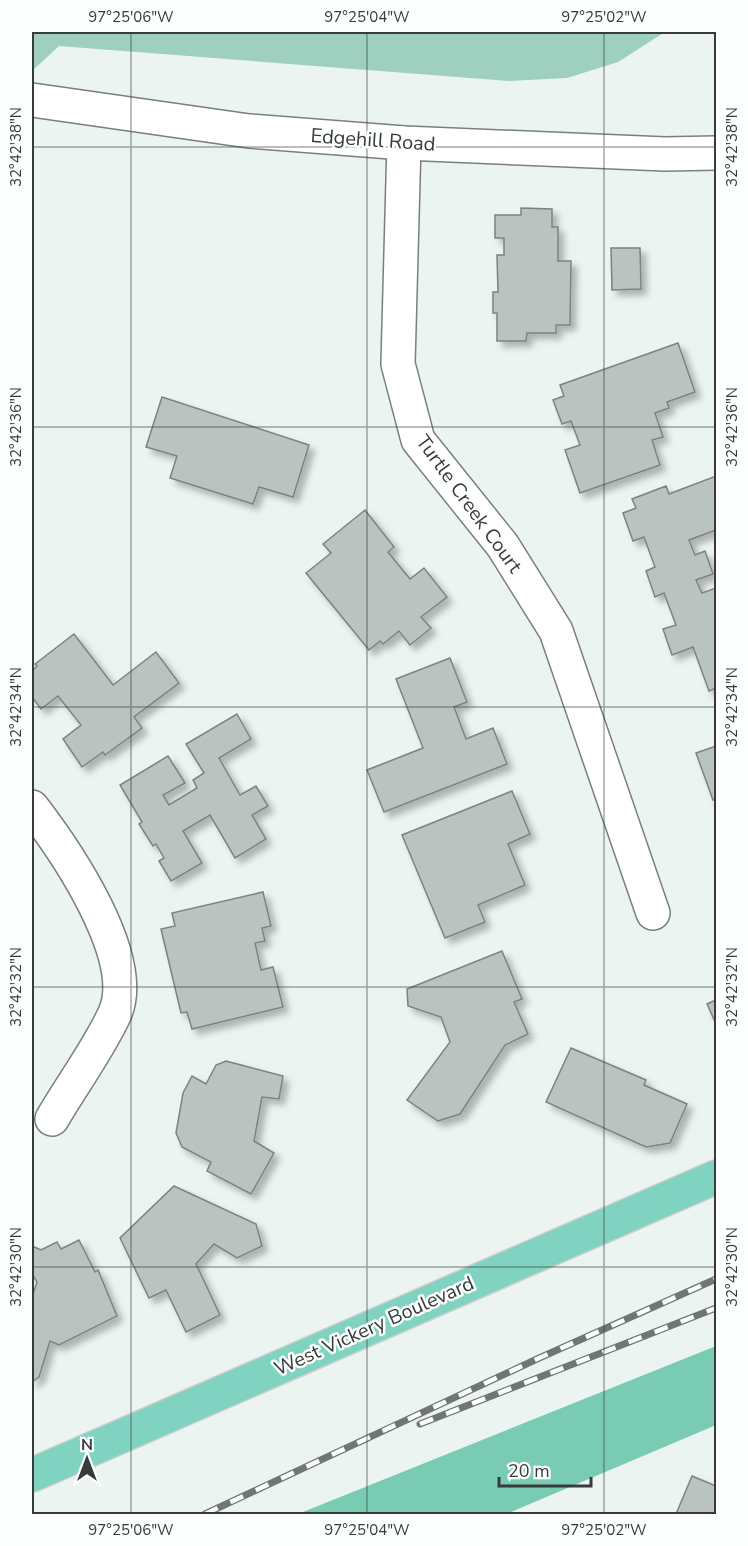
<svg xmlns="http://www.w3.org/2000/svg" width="748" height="1546" viewBox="0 0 748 1546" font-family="'Nunito Sans',sans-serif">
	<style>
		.green { fill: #9ecfbf }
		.forest { fill: #7acbb3 }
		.building { fill: #bac3c0; stroke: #7c8381; stroke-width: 1.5; filter: url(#shadow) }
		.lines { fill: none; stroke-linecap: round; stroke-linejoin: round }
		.minor-casing { stroke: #78807d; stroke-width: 36 }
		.major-casing { stroke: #cfd0d0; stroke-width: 36 }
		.minor { stroke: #fff; stroke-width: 33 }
		.major { stroke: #81d3c1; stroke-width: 33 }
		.rail-casing { stroke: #707674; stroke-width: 7 }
		.rail { stroke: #fdfffe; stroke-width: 4.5; stroke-dasharray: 14; stroke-linecap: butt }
		.ticks { fill: none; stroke: #373b3a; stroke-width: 1.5; stroke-opacity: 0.45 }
		.labels { text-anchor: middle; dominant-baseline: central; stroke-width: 5; stroke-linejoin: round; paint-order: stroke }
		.street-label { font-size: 20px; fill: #373b3a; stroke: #fdfffe }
		.neatline { fill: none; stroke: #373b3a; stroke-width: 2 }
		.ticks-label { font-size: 15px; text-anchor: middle; fill: #373b3a }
	</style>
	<defs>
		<filter id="shadow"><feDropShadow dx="5.5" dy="5.5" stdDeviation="3" flood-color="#0004"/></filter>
	</defs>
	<rect width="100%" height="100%" fill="#ebf4f1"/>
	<!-- green -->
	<path class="green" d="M 32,32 L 665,32 L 618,62 L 567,78 L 509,81 L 59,46 L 32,71 Z"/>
	<!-- forest -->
	<path class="forest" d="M 716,1346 L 716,1425 L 506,1514 L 298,1514 Z"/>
	<!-- building -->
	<g class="building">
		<path d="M 521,208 L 552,209 L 552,227 L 558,227 L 558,261 L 571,261 L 570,325 L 556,325 L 556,333 L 527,333 L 526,341 L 497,341 L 497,313 L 493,313 L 493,292 L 498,292 L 497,255 L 504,255 L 504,238 L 495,238 L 495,215 L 521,215 Z"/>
		<path d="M 611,248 L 640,248 L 641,289 L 612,290 Z"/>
		<path d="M 678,343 L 695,392 L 667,402 L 669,408 L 655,413 L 663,437 L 652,440 L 660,465 L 580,493 L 565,450 L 580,445 L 571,421 L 562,424 L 553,400 L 564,396 L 560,385 Z"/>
		<path d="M 162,397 L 309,445 L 293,497 L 259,487 L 253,504 L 170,478 L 177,456 L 146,447 Z"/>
		<path d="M 716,476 L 716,530 L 689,540 L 695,555 L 705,551 L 713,574 L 696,580 L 702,593 L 716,588 L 716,688 L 709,691 L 693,647 L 672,655 L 663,629 L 676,625 L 664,593 L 655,597 L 646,571 L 655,567 L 644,537 L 633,541 L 623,513 L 636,508 L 632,499 L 666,486 L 669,494 Z"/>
		<path d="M 365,510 L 394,547 L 388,552 L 410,579 L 424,568 L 447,597 L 421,617 L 431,628 L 410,645 L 399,631 L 383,644 L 380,641 L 369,650 L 306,573 L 331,553 L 323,544 Z"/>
		<path d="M 74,634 L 113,685 L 156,652 L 179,683 L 134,717 L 142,728 L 105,755 L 103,752 L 82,767 L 63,739 L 81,725 L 58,696 L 41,709 L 32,697 L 32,671 L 37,666 L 35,664 Z"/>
		<path d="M 450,658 L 467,702 L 454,707 L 466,739 L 493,728 L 507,764 L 384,812 L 367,770 L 423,748 L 396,679 Z"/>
		<path d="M 237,714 L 251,739 L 219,758 L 240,795 L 256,786 L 268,806 L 252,815 L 266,839 L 235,858 L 210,815 L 183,831 L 202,863 L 171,881 L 159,861 L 164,858 L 156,844 L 153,846 L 139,824 L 142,822 L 120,785 L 168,756 L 185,783 L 163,795 L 169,805 L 197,788 L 193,780 L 204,773 L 186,744 Z"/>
		<path d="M 716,746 L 716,798 L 713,800 L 696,753 Z"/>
		<path d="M 512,791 L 530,834 L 508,844 L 525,885 L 478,905 L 485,922 L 445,938 L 402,835 Z"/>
		<path d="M 263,892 L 271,926 L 262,928 L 265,941 L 255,943 L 261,970 L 273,967 L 283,1007 L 192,1029 L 187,1012 L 181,1013 L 161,929 L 175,926 L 172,913 Z"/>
		<path d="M 502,951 L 522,999 L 514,1002 L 528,1034 L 505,1045 L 460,1114 L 438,1121 L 407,1100 L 450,1042 L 441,1017 L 408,1006 L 407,989 Z"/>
		<path d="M 716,1000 L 716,1024 L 707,1004 Z"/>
		<path d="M 571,1048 L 646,1080 L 644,1085 L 687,1104 L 670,1143 L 646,1147 L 546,1102 Z"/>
		<path d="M 226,1061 L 283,1076 L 279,1099 L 262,1097 L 254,1141 L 274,1153 L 251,1194 L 207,1171 L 211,1162 L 182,1147 L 176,1133 L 183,1093 L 192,1076 L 206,1084 L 216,1065 Z"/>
		<path d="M 174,1186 L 256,1224 L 262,1246 L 237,1258 L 214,1244 L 196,1264 L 220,1315 L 186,1332 L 166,1290 L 149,1298 L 120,1238 Z"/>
		<path d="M 79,1240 L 95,1272 L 98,1270 L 117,1316 L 59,1345 L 50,1341 L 39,1377 L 32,1382 L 32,1297 L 37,1282 L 32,1274 L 32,1246 L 41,1250 L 57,1242 L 61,1249 Z"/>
		<path d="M 692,1476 L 716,1486 L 716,1514 L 676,1514 Z"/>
	</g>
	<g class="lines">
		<defs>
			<g id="minor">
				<path d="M 32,100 L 249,131 L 404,143 L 665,154 L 716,153"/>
				<path d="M 404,143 L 398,364 L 418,440 L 503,546 L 556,631 L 653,913"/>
				<path d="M 32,807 C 65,850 139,957 115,1013 C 100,1047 71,1086 52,1119"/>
			</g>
			<path id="major" d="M 32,1475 L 716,1177"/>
		</defs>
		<!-- minor casing -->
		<use href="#minor" class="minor-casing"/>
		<!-- major casing -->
		<use href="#major" class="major-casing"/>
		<!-- minor -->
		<use href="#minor" class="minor"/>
		<!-- major -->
		<use href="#major" class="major"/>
		<defs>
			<g id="rail">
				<path d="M 420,1424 L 716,1308"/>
				<path d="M 205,1514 L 537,1359 L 716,1279"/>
			</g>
		</defs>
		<!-- rail casing -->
		<use href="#rail" class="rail-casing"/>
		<!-- rail -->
		<use href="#rail" class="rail"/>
	</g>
	<!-- ticks -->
	<path class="ticks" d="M 131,32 L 131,1514M 367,32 L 367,1514M 604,32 L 604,1514M 32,147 L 716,147M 32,427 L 716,427M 32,707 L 716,707M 32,987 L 716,987M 32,1267 L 716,1267"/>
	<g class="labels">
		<!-- street labels -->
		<g class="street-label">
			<text transform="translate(373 140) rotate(4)">Edgehill Road</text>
			<text transform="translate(469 504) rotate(54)">Turtle Creek Court</text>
			<text transform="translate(374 1326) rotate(-24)">West Vickery Boulevard</text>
		</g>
	</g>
	<!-- border -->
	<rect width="748" height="1546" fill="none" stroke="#fdfffe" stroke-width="66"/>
	<!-- north arrow -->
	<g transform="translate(87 1459)" stroke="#fdfffe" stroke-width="4.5" paint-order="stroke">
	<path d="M0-4.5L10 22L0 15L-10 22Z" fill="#373b3a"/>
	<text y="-9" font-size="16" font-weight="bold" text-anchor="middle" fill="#373b3a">N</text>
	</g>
	<!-- scale -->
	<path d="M499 1477v9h92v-9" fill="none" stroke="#373b3a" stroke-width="3"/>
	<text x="508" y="1477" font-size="18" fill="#373b3a" stroke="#fdfffe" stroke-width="4.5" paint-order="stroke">20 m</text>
	<rect x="33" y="33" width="682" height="1480" class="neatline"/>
	<g class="ticks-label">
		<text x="131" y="22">97°25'06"W</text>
		<text x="367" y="22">97°25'04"W</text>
		<text x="604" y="22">97°25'02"W</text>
		<text transform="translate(16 147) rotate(-90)" y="5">32°42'38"N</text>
		<text transform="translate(732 147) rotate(-90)" y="5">32°42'38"N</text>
		<text transform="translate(16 427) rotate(-90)" y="5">32°42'36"N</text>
		<text transform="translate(732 427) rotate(-90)" y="5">32°42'36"N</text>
		<text transform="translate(16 707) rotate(-90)" y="5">32°42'34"N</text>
		<text transform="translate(732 707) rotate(-90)" y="5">32°42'34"N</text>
		<text transform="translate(16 987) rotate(-90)" y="5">32°42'32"N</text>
		<text transform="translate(732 987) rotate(-90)" y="5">32°42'32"N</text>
		<text transform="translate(16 1267) rotate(-90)" y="5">32°42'30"N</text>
		<text transform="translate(732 1267) rotate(-90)" y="5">32°42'30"N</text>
		<text x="131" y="1535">97°25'06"W</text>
		<text x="367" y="1535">97°25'04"W</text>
		<text x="604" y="1535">97°25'02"W</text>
	</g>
</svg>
